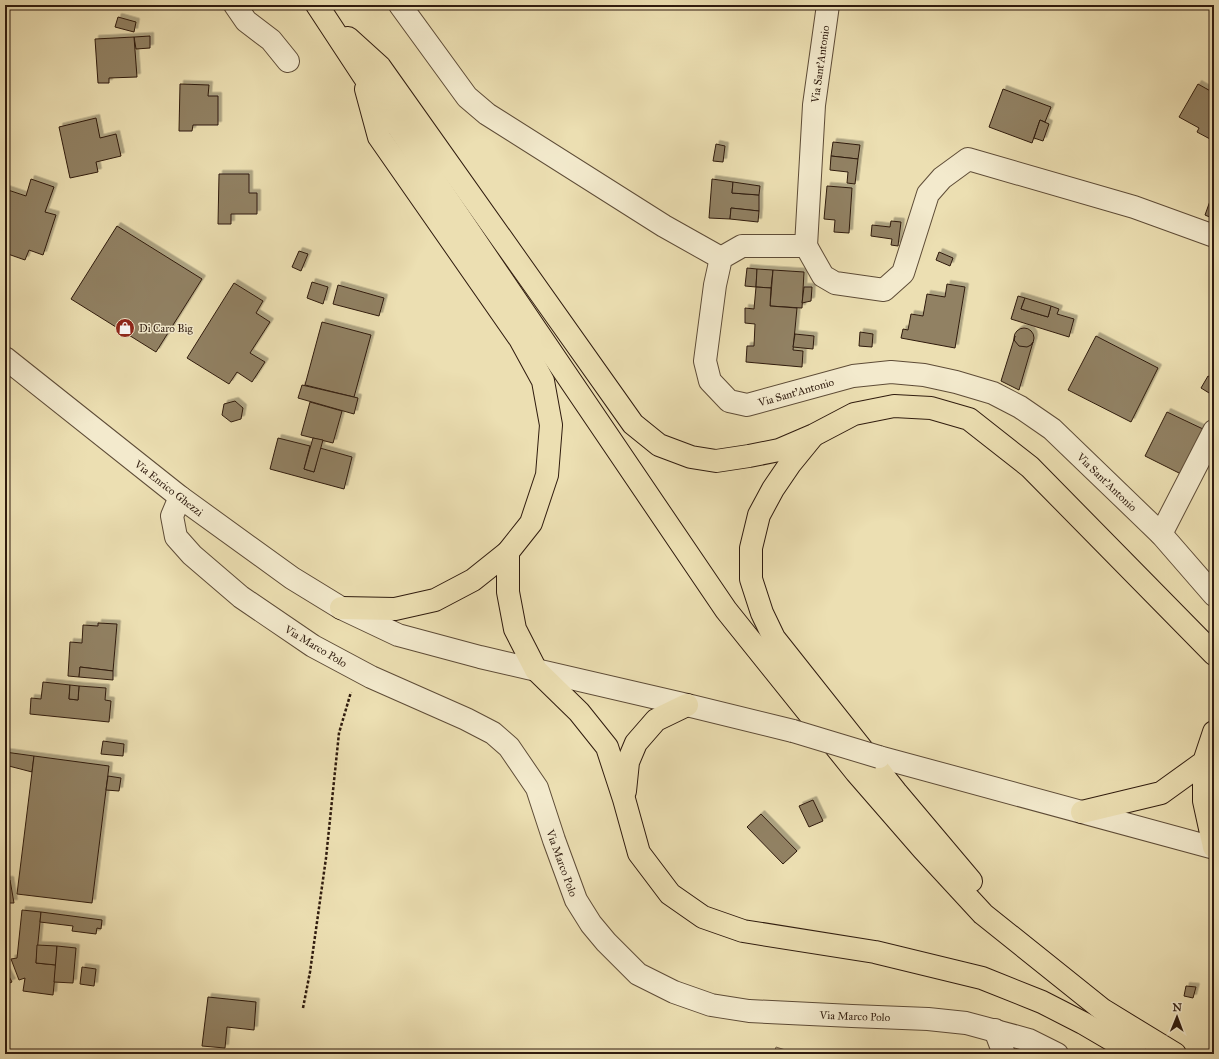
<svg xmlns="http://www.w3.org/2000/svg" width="1219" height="1059" font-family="'IM FELL Great Primer',serif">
	<defs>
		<filter id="shadow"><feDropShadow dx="3.5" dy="-3.5" stdDeviation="0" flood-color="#0004"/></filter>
	</defs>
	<rect width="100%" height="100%" fill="#ecdfb2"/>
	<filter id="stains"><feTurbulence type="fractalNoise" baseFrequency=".005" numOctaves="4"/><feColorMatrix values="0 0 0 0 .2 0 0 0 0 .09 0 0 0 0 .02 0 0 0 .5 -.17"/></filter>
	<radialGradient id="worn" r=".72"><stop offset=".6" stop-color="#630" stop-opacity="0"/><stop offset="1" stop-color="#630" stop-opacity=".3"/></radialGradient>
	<polygon fill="#ccbe96" stroke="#7e6c52" points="776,1047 798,1054 774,1054"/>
	<g fill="#918163" stroke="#2f1b0e" filter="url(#shadow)">
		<polygon points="118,17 136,22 134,32 115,27"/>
		<polygon points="150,36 150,48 136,49 134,37"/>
		<polygon points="134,37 137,77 109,78 109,83 98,83 95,39"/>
		<polygon points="180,84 209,85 208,96 218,96 218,125 193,125 192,131 179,131"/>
		<polygon points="1198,84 1214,93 1214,134 1213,133 1210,139 1197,132 1199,128 1179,117"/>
		<polygon points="1003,89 1051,107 1045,122 1040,120 1032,143 989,127"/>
		<polygon points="96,118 100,138 116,134 121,156 96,162 98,172 70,178 59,127"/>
		<polygon points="1040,120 1049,124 1043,141 1034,138"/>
		<polygon points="833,142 860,145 858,159 831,156"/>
		<polygon points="716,144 725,146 723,162 713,161"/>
		<polygon points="831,156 858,159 855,184 847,183 848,172 830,170"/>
		<polygon points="219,174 249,174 249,193 257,193 257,214 231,214 231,224 218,224"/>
		<polygon points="31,179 54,187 45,212 56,215 43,255 29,250 25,260 5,253 5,189 26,196"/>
		<polygon points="712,179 733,182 732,193 759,195 759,211 731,208 730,219 709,218"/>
		<polygon points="733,182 760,186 759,195 732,193"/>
		<polygon points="827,186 852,188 849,233 834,232 835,220 824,219"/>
		<polygon points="1210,201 1214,203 1214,219 1205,215"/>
		<polygon points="731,208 759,211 758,222 730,219"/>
		<polygon points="891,221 901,222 898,246 891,245 892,239 871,236 872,225 890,227"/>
		<polygon points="117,226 202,279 156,352 71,299"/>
		<polygon points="299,251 308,254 301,271 292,267"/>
		<polygon points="939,252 953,258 950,266 936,260"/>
		<polygon points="747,268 757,269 756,287 745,286"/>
		<polygon points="757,269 773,270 771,288 756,287"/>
		<polygon points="773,270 804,272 802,308 770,306"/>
		<polygon points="312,282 328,287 323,304 307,298"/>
		<polygon points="234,283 263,301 256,313 270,322 250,353 265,362 252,382 237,372 229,384 187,358"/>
		<polygon points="947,284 965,287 955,348 901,338 903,329 908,330 911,314 923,316 927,294 945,297"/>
		<polygon points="338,285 384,298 379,316 333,304"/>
		<polygon points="756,287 771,288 770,306 797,308 793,350 803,351 802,367 746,362 747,346 754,346 755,324 745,323 745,308 754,309"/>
		<polygon points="804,287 812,287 811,301 802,303"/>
		<polygon points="1018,296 1025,298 1021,309 1048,317 1051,306 1059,309 1057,314 1074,319 1069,337 1011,319"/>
		<polygon points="1025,298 1051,306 1048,317 1021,309"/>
		<polygon points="322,322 371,335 354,397 305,385"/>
		<circle cx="1024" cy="338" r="10"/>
		<polygon points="860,332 873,334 872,347 859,346"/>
		<polygon points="795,334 814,336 813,349 793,347"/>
		<polygon points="1015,336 1014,340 1019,346 1027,347 1031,345 1033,342 1019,390 1001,381"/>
		<polygon points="1096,336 1158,368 1131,422 1068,390"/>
		<polygon points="1208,376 1214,379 1214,396 1201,388"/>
		<polygon points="302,385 358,398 354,414 298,398"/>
		<polygon points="235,401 243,408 241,419 231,422 222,415 224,404"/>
		<polygon points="310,402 342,411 333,443 301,435"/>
		<polygon points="1167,412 1203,429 1181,474 1145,456"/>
		<polygon points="278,438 310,446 304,469 314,472 320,448 352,457 344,489 270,469"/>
		<polygon points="313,438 323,440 314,472 304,469"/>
		<polygon points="98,623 117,624 113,671 80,667 79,677 68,676 70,642 82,643 83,625 98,626"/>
		<polygon points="80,667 113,671 113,680 79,677"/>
		<polygon points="43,682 70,685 69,699 78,700 79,686 106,688 105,700 111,701 109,722 30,714 31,698 41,699"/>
		<polygon points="70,685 79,686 78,700 69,699"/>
		<polygon points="103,741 124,744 123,756 101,754"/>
		<polygon points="5,752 34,756 32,772 5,765"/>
		<polygon points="34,756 109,766 92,903 17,894"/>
		<polygon points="108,776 121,778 119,791 106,790"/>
		<polygon points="813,800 823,821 809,827 799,806"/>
		<polygon points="761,814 797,851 783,864 747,827"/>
		<polygon points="5,880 10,880 14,903 5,903"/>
		<polygon points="22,910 41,912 36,963 56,965 53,995 23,991 25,978 19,980 11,959 17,958"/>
		<polygon points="41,912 102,920 101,929 97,928 96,934 72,931 73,926 40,922"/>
		<polygon points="37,945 57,946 56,965 36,963"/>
		<polygon points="57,946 76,948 73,983 54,982"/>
		<polygon points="82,967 96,969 94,986 80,984"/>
		<polygon points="5,969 12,982 5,985"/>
		<polygon points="1186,986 1196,987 1193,998 1184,996"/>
		<polygon points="208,997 256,1002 254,1030 227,1027 225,1048 202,1046"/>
	</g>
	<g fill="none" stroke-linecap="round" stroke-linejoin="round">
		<g stroke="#5e4c37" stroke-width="24">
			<g id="minor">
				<polyline points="235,5 246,21 271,40 288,61"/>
				<polyline points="400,5 467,97 487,114 664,226 721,258"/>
				<polyline points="828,5 814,105 806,246 742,246 721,258 715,285 705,361 710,381 729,401 747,405 853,376 891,372 924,375 956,382 993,393 1020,407 1052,429 1161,534 1214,595"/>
				<polyline points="806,246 823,276 835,283 884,290 903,273 928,194 942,178 968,159 1134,207 1214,236"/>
				<polyline points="5,358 180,497 292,578 341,608 398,635 480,657 687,705 793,731"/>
				<polyline points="180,497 172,516 176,537 192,555 241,597 313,646 371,677 466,719 493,733 509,747 537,788 554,840 576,900 591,924 606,942 638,974 674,992 711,1005 749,1011 852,1016 928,1019 966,1023 1029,1040 1057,1054"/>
				<polyline points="1161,534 1214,431"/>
				<polyline points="879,757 1214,848"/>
				<polyline points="995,1030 1004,1054"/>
			</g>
		</g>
		<g stroke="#2f1b0e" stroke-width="24">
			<g id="major">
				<polyline points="317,5 363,75 726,610 856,772 923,849 983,914 1103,1010 1175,1054"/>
				<polyline points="348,38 380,67 633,424 659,445 691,457 716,461 749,456 779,450 814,435 854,414 894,406 931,408 969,419 1030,467 1214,654"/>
				<polyline points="812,437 790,464 773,489 759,515 751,548 751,579 762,613 774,638 896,792 971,881"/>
				<polyline points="508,552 508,592 515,629 536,670 579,712 607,747 624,799 639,853 670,894 703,917 743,931 875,952 982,978 1042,1002 1083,1023 1136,1054"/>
				<polyline points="341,608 395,609 435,600 473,580 508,552 531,523 547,475 551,425 543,381 520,339 379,137 366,89"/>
				<polyline points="1204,762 1204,801 1214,847"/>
				<polyline points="625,791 628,762 636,743 656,720 687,705"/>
				<polyline points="1082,812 1161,793 1204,762 1214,732"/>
			</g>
		</g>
		<polyline stroke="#2f1b0e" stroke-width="2.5" stroke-dasharray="3 2" stroke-linecap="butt" points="303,1008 310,972 326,858 339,733 351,692"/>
		<use href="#minor" stroke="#f3eacd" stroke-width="22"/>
		<use href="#major" stroke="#ecdfb2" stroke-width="22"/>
		<g stroke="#5e4c37" stroke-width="24" stroke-linecap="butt">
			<polyline id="minor-bridge" points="793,731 879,757"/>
		</g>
		<use href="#minor-bridge" stroke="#f3eacd" stroke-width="22"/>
	</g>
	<defs>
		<g id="shop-disc" transform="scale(1)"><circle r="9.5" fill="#8f2418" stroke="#f3eacd"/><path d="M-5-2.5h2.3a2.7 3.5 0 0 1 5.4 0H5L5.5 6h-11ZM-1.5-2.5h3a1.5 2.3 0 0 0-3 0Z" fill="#fff"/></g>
	</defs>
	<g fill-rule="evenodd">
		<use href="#shop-disc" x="125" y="328"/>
	</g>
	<g text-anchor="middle" stroke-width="3" stroke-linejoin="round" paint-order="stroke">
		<g font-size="11" fill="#2f1b0e" stroke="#f3eacd">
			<text transform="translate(820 64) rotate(-82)" y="4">Via Sant'Antonio</text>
			<text transform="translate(796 392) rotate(-16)" y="4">Via Sant'Antonio</text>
			<text transform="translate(1107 482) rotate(44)" y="4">Via Sant'Antonio</text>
			<text transform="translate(169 488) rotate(38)" y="4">Via Enrico Ghezzi</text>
			<text transform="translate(316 646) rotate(31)" y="4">Via Marco Polo</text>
			<text transform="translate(562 863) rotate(70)" y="4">Via Marco Polo</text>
			<text transform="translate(855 1016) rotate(2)" y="4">Via Marco Polo</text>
		</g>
		<g font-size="11" fill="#2f1b0e" stroke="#f3eacd" text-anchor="start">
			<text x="139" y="332">Di Caro Big</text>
		</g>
	</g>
	<rect width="1219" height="1059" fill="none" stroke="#ecdfb2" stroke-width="20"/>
	<rect x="6" y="6" width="1207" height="1047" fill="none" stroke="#2f1b0e" stroke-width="2"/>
	<rect x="10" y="10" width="1199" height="1039" fill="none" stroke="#2f1b0e"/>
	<g transform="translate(1177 1017) rotate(1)" stroke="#f3eacd" stroke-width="3" paint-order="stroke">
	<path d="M0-3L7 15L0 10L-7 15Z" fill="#2f1b0e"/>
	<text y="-6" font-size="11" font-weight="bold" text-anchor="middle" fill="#2f1b0e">N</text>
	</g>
	<rect width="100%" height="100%" filter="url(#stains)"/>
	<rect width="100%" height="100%" fill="url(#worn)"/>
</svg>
